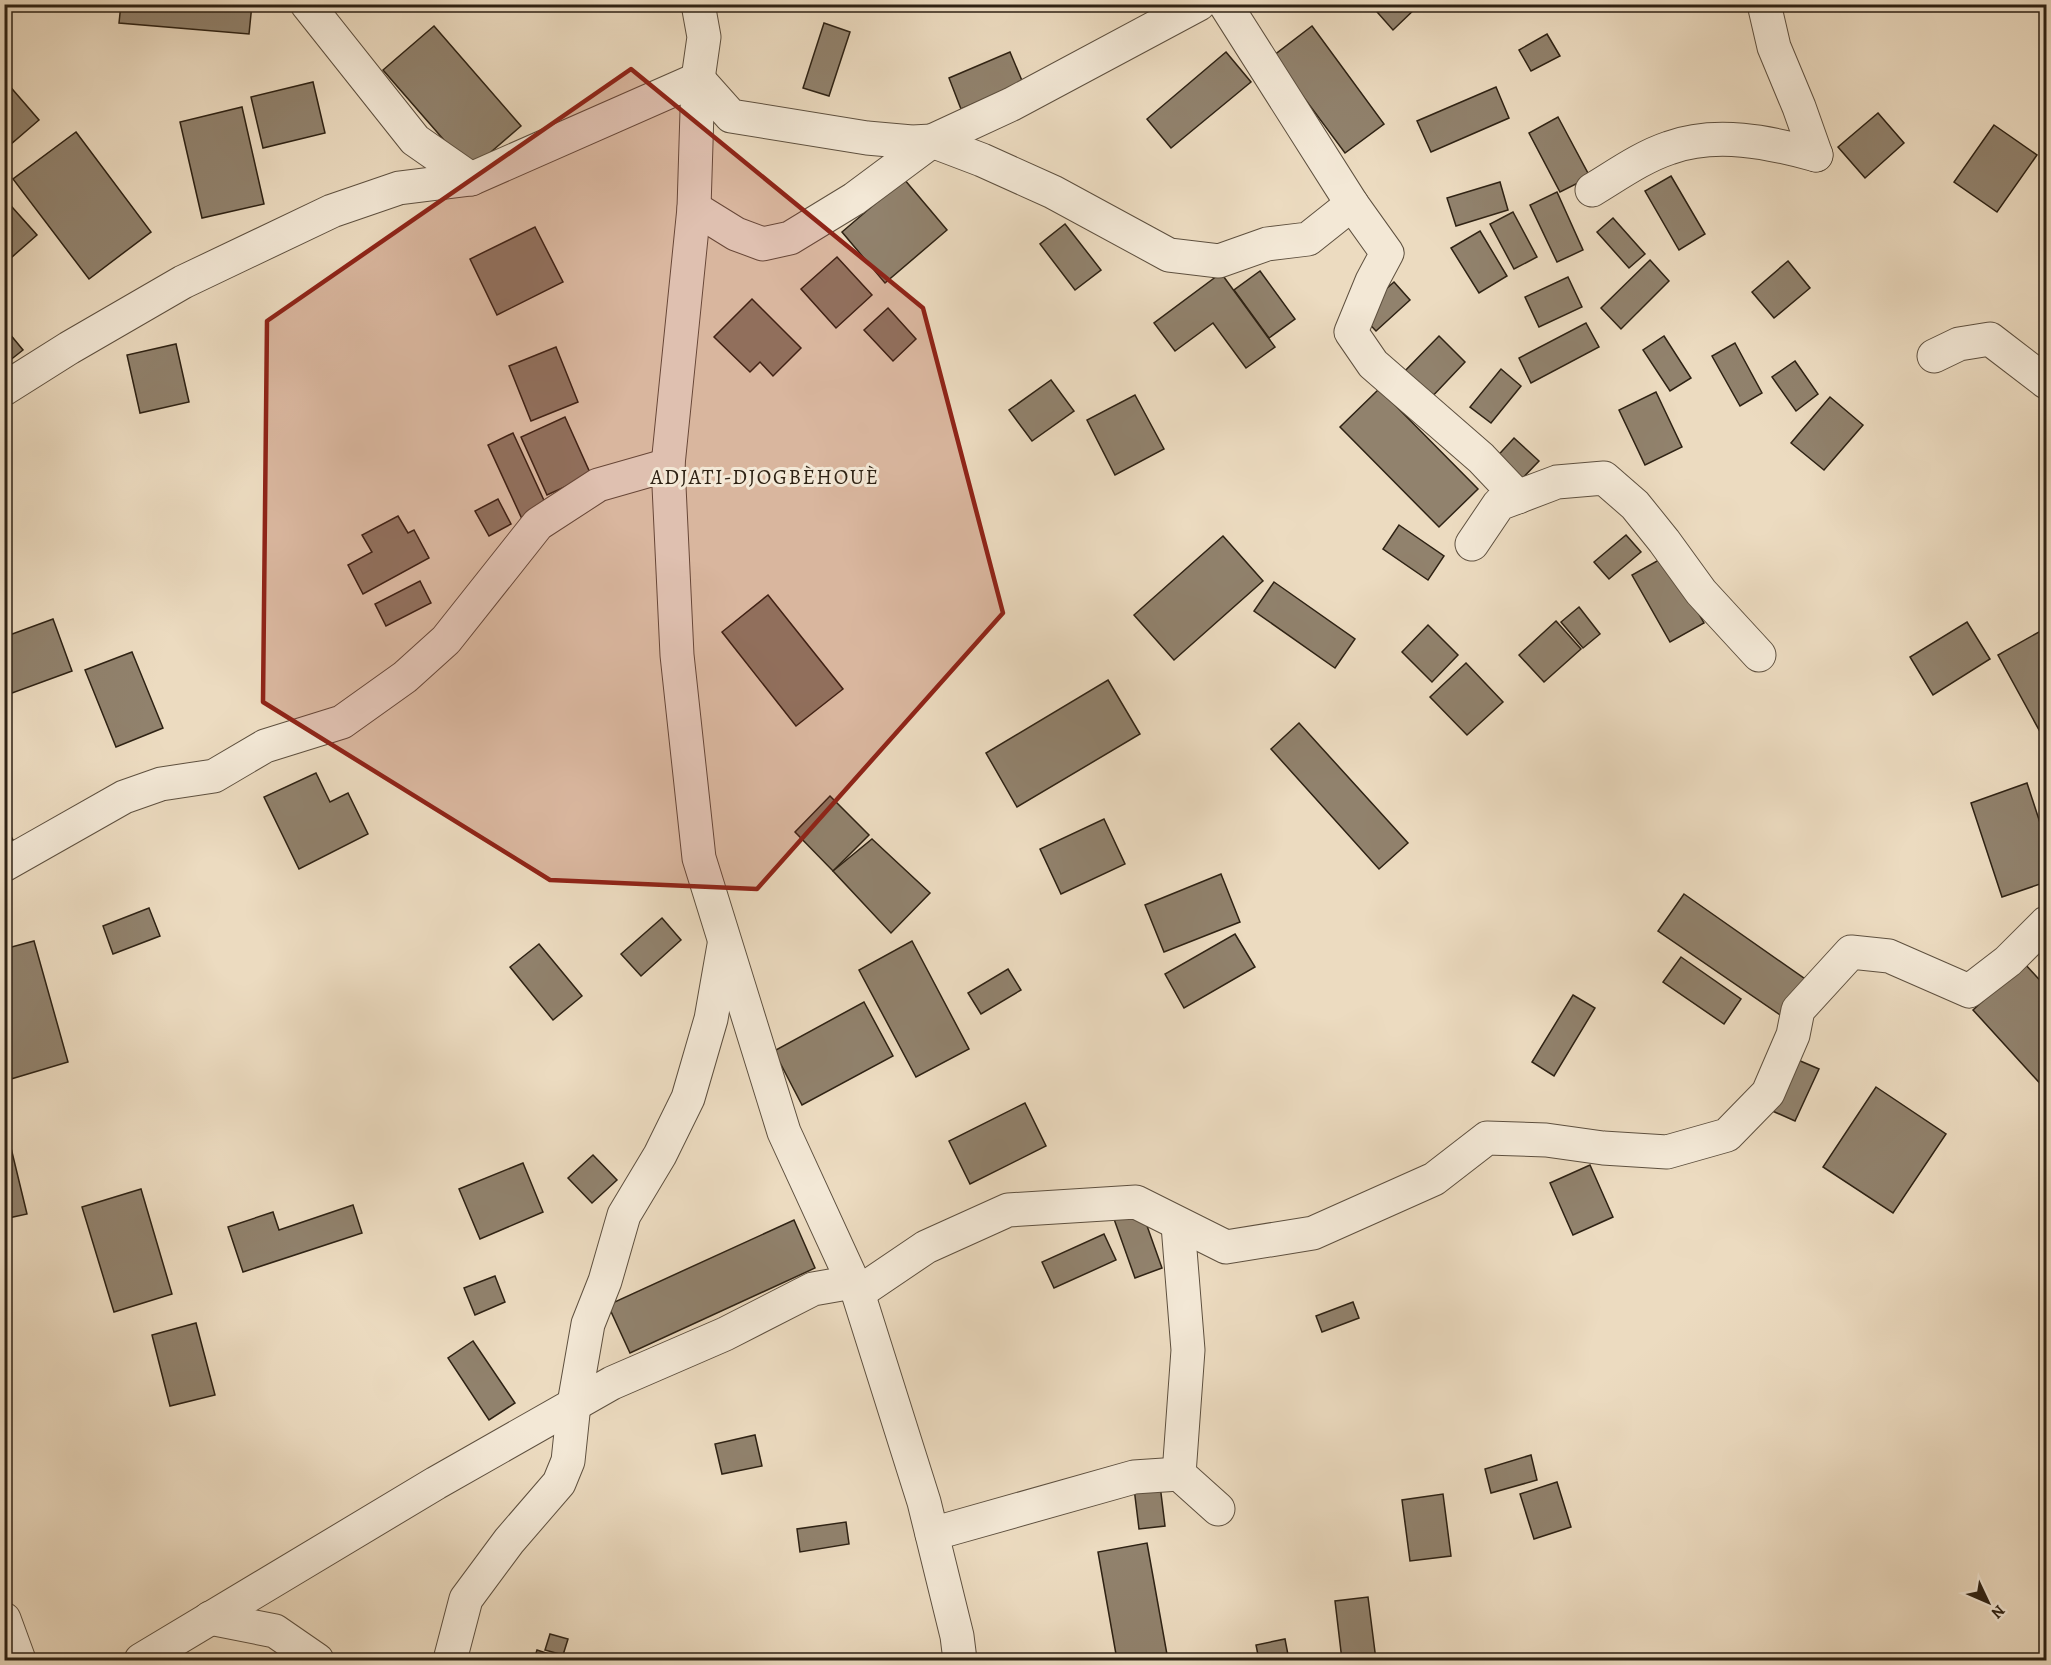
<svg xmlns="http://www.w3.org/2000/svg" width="2051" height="1665" font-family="Alegreya,serif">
	<rect width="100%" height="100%" fill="#ecdbc0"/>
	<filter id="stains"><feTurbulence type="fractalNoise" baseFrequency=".00333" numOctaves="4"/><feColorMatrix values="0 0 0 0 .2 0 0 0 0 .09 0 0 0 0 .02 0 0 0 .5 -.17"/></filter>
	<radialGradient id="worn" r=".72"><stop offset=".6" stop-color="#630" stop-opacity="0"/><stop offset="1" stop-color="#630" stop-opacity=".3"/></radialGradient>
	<g fill="#91826d" stroke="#2e2214" stroke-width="1.5">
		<polygon points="121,4 252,4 249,34 119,23"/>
		<polygon points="1370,4 1420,4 1393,30"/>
		<polygon points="824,23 850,32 829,96 803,88"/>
		<polygon points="434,26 521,126 470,170 383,70"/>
		<polygon points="1312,26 1384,124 1345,153 1273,56"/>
		<polygon points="1547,34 1560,56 1531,71 1519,50"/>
		<polygon points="1010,52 1023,83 961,109 949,78"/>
		<polygon points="1226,52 1251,82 1171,148 1147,119"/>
		<polygon points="313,82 325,133 263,148 251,97"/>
		<polygon points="7,83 39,120 4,150 4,85"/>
		<polygon points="1496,87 1509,118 1431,152 1417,121"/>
		<polygon points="242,107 264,204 202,218 180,122"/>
		<polygon points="1878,113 1904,143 1865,178 1838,147"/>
		<polygon points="1558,117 1590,177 1560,192 1529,133"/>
		<polygon points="1994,125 2037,155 1997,212 1954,182"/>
		<polygon points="76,132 151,232 89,279 13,179"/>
		<polygon points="1671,176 1705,234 1679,250 1645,191"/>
		<polygon points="904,179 947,230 885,283 842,232"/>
		<polygon points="1500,182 1508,210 1456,226 1447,198"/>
		<polygon points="1557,192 1583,250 1557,262 1530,205"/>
		<polygon points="4,198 37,235 4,264"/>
		<polygon points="1513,212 1537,257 1514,269 1490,224"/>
		<polygon points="1613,218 1645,254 1629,268 1597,232"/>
		<polygon points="1065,224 1101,270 1075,290 1040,244"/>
		<polygon points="535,227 563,282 497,315 470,259"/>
		<polygon points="1480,231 1507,276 1479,293 1451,248"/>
		<polygon points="837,257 872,295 836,328 801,289"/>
		<polygon points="1650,260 1669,281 1621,329 1601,308"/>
		<polygon points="1788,261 1810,288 1774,318 1752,292"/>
		<polygon points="1260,271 1295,319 1269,338 1234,290"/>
		<polygon points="1221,273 1275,347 1246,368 1213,323 1175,351 1154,323"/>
		<polygon points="1568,277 1582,307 1539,327 1525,297"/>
		<polygon points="1394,282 1410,300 1376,331 1359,313"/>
		<polygon points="752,299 801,348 773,376 760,362 750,372 714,337"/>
		<polygon points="888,308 916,339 893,361 864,330"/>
		<polygon points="1586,323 1599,347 1531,383 1519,358"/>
		<polygon points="4,327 23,350 4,365"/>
		<polygon points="1439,336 1465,362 1428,401 1401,375"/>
		<polygon points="1664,336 1691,378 1670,391 1643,350"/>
		<polygon points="1735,343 1762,393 1740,406 1712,356"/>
		<polygon points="176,344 189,402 140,413 127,355"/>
		<polygon points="556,347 578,402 531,421 509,366"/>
		<polygon points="1795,361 1818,394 1796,411 1772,377"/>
		<polygon points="1501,369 1521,386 1491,423 1470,407"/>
		<polygon points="1051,380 1074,411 1032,441 1009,410"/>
		<polygon points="1379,389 1478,489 1439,527 1340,427"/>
		<polygon points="1656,392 1682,447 1645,465 1619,410"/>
		<polygon points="1135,395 1164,449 1115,475 1087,420"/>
		<polygon points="1830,397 1863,425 1824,470 1791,443"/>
		<polygon points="565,417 591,475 547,495 521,437"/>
		<polygon points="513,433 547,507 522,519 488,445"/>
		<polygon points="1514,438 1539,461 1516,485 1492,462"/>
		<polygon points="498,499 511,524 489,536 475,511"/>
		<polygon points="398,516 408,533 414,530 429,558 363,594 348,565 372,552 362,535"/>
		<polygon points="1399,525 1444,556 1428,580 1383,549"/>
		<polygon points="1626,535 1641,552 1609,579 1594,562"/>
		<polygon points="1223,536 1263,581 1174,660 1134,615"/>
		<polygon points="1666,556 1704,623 1670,642 1632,575"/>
		<polygon points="420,581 431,603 386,626 375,604"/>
		<polygon points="1274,582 1355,639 1335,668 1254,611"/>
		<polygon points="768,595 843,689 796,726 722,632"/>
		<polygon points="1579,607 1600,634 1583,648 1561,622"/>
		<polygon points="53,619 72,671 4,696 4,637"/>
		<polygon points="1556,621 1581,649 1544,682 1519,655"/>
		<polygon points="1967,622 1990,659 1933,695 1910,657"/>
		<polygon points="1428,625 1458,655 1432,682 1402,652"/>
		<polygon points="2046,628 2046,738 2044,739 1998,655"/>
		<polygon points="132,652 163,728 116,747 85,670"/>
		<polygon points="1466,663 1503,702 1467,735 1430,697"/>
		<polygon points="1108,680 1140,734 1017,807 986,753"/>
		<polygon points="1299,723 1408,843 1379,869 1271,749"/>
		<polygon points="316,773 330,802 348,793 368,834 299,869 264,797"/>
		<polygon points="2027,783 2046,841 2046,882 2002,897 1971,803"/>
		<polygon points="830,796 869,835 833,871 795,832"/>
		<polygon points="1104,819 1125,864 1061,894 1040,849"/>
		<polygon points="4,823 14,842 4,847"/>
		<polygon points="872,839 930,893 891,933 833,871"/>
		<polygon points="1221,874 1240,922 1164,952 1145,905"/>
		<polygon points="1684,894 1808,981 1783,1017 1658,931"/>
		<polygon points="149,908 160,936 113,954 103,926"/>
		<polygon points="662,918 681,940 641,976 621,954"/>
		<polygon points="1235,934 1255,967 1184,1008 1165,974"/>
		<polygon points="34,941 68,1062 11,1079 4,1054 4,949"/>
		<polygon points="912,941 969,1049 916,1077 859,970"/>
		<polygon points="539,944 582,996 553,1020 510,967"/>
		<polygon points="1681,957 1741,999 1724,1024 1663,982"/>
		<polygon points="2024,963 2046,987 2046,1090 1973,1010"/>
		<polygon points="1008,969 1021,990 981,1014 968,993"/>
		<polygon points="1573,995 1595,1008 1554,1076 1532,1062"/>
		<polygon points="864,1002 893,1056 802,1105 774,1051"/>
		<polygon points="1791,1057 1819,1069 1795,1121 1768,1109"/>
		<polygon points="1876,1087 1946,1134 1893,1213 1823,1167"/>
		<polygon points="1025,1103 1046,1146 970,1184 949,1141"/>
		<polygon points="4,1119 27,1214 4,1219"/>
		<polygon points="593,1155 617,1180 592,1203 568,1178"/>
		<polygon points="523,1163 543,1212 480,1239 459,1189"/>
		<polygon points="1590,1165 1613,1217 1573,1235 1550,1183"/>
		<polygon points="141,1189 172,1294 114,1312 82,1207"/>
		<polygon points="353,1205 362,1233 243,1272 228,1227 273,1212 279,1230"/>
		<polygon points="1141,1209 1162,1268 1135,1278 1114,1219"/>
		<polygon points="794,1220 815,1268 630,1353 608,1305"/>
		<polygon points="1104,1234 1116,1260 1054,1288 1042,1262"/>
		<polygon points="495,1276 505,1302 475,1315 464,1288"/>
		<polygon points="1353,1302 1359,1318 1322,1332 1316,1316"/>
		<polygon points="196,1323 215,1395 170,1406 152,1335"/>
		<polygon points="473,1341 515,1403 489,1420 448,1358"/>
		<polygon points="755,1435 762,1466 722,1474 715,1444"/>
		<polygon points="1531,1455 1537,1480 1491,1493 1485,1469"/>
		<polygon points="1557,1482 1571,1527 1534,1539 1520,1494"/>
		<polygon points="1160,1485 1165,1526 1139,1529 1134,1488"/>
		<polygon points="1443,1494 1451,1556 1410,1561 1402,1500"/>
		<polygon points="846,1522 849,1544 800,1552 797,1529"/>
		<polygon points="1147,1543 1168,1660 1117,1660 1098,1552"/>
		<polygon points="1368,1597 1376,1660 1342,1660 1335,1601"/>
		<polygon points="550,1634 568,1639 563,1655 545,1650"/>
		<polygon points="1285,1639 1289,1660 1259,1660 1256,1645"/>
		<polygon points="537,1650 561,1658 560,1660 534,1660"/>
	</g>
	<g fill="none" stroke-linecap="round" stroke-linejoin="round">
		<g stroke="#5e503f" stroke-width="35">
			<g id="minor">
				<polyline points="307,4 415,140 471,179"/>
				<polyline points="698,4 704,37 698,79 694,208 668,465 677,655 699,858 784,1132 858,1293 924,1502 957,1636 960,1660"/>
				<polyline points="1225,4 1352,204 1387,253 1372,281 1351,332 1373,364 1481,458 1518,497"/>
				<polyline points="1764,4 1774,47 1799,107 1816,155"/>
				<path d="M1592,190C1617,175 1642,157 1669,148C1716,131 1769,142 1816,155"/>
				<polyline points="694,208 736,234 763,244 790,238 854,199 932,141 1012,104 1199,4"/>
				<polyline points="1934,356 1959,344 1990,339 2046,382"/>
				<polyline points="4,389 69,348 183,282 332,211 399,188 471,179 698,79 731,116 867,138 912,142 932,141 982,160 1053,192 1169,255 1219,261 1267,244 1308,239 1352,204"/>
				<polyline points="1472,544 1499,504 1557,482 1604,478 1635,505 1664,541 1701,592 1759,655"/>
				<polyline points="4,865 124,797 161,784 214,776 265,746 342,722 405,677 446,640 538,524 598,485 668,465"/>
				<polyline points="1178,1225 1188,1350 1179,1474 1218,1509"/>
				<polyline points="858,1293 926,1247 1008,1210 1136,1202 1226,1247 1313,1233 1434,1179 1487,1138 1546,1140 1603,1148 1667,1152 1727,1135 1768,1093 1793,1035 1798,1010 1851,952 1889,956 1969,991 2008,961 2046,923"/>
				<polyline points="932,1534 1134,1477 1179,1474"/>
				<polyline points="210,1618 275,1631 317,1660"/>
				<polyline points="4,1619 19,1660"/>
				<polyline points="141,1660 436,1483 612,1383 725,1334 813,1289 853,1282"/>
				<polyline points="450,1660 466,1599 509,1541 559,1483 568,1461 574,1404 588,1324 605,1281 624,1215 660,1155 688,1098 711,1019 724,945"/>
			</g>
		</g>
		<use href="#minor" stroke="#f3e8d6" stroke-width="33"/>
	</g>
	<path fill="#8f2418" fill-opacity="0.2" stroke="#8f2418" stroke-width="4.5" stroke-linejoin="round" d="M631,69L923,308L1003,613L757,889L550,880L263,702L267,321Z"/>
	<g text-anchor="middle" stroke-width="6" stroke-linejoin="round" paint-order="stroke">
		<g font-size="21" letter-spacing="1.5" fill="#2e2214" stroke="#f3e8d6">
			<text x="765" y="484">ADJATI-DJOGBÈHOUÈ</text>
		</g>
	</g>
	<rect width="2051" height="1665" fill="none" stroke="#ecdbc0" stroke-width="24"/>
	<rect x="6" y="6" width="2039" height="1653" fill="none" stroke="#2e2214" stroke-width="3"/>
	<rect x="12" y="12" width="2027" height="1641" fill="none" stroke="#2e2214" stroke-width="1.5"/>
	<g transform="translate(1988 1602) rotate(134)" stroke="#f3e8d6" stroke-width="4.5" paint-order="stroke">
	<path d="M0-4.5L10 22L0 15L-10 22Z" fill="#2e2214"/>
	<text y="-9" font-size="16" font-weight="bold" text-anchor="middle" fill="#2e2214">N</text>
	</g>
	<rect width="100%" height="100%" filter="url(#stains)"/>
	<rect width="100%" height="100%" fill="url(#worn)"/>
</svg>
